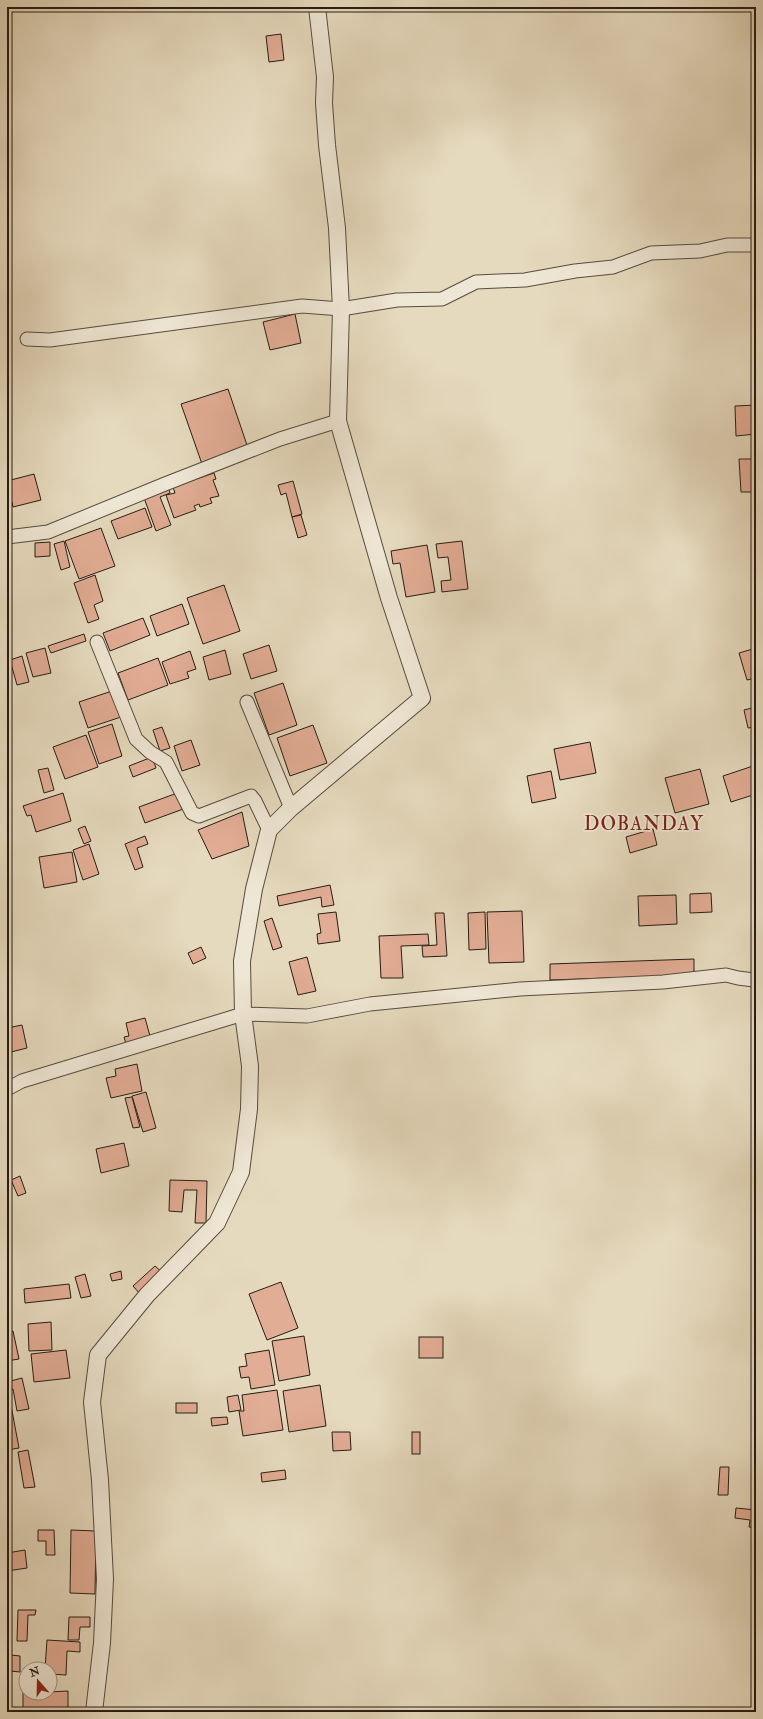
<svg xmlns="http://www.w3.org/2000/svg" width="763" height="1719" font-family="'IM FELL Double Pica',serif">
	<rect width="100%" height="100%" fill="#e6dabe"/>
	<filter id="stains"><feTurbulence type="fractalNoise" baseFrequency=".005" numOctaves="4"/><feColorMatrix values="0 0 0 0 .2 0 0 0 0 .09 0 0 0 0 .02 0 0 0 .5 -.17"/></filter>
	<radialGradient id="worn" r=".72"><stop offset=".6" stop-color="#630" stop-opacity="0"/><stop offset="1" stop-color="#630" stop-opacity=".3"/></radialGradient>
	<g fill="#e2ad95" stroke="#261c14">
		<polygon points="281,34 284,60 269,62 266,36"/>
		<polygon points="295,314 301,343 270,350 263,322"/>
		<polygon points="228,389 248,448 202,464 181,404"/>
		<polygon points="756,405 756,434 736,436 735,406"/>
		<polygon points="739,459 753,459 754,492 741,492"/>
		<polygon points="214,473 216,479 213,480 219,496 210,498 212,503 200,507 199,504 194,506 196,510 174,518 166,495 175,493 173,487"/>
		<polygon points="34,474 41,500 13,507 7,481"/>
		<polygon points="293,481 302,514 292,517 286,493 281,495 278,485"/>
		<polygon points="168,486 170,493 160,497 171,525 156,531 143,495"/>
		<polygon points="145,508 152,527 118,539 111,521"/>
		<polygon points="301,515 307,535 298,538 292,517"/>
		<polygon points="101,528 115,566 79,579 65,541"/>
		<polygon points="64,541 70,567 61,570 54,544"/>
		<polygon points="462,541 468,589 442,592 441,581 451,580 448,557 438,558 436,544"/>
		<polygon points="50,542 50,556 35,557 35,543"/>
		<polygon points="427,545 435,592 406,597 400,563 393,564 391,551"/>
		<polygon points="95,575 103,601 94,605 99,619 88,623 74,583"/>
		<polygon points="224,585 240,631 203,644 187,598"/>
		<polygon points="182,604 189,624 157,636 150,616"/>
		<polygon points="143,618 150,635 110,651 103,633"/>
		<polygon points="84,634 86,641 51,653 48,646"/>
		<polygon points="269,645 277,671 251,679 243,654"/>
		<polygon points="45,648 51,673 33,677 26,653"/>
		<polygon points="756,648 756,678 747,680 739,653"/>
		<polygon points="225,650 231,674 209,680 203,657"/>
		<polygon points="190,651 196,669 187,672 189,678 170,684 162,662"/>
		<polygon points="22,656 29,682 17,685 10,660"/>
		<polygon points="158,658 168,685 128,700 118,673"/>
		<polygon points="283,683 297,725 269,735 254,693"/>
		<polygon points="112,691 121,717 88,728 79,702"/>
		<polygon points="756,707 756,727 748,728 744,710"/>
		<polygon points="112,724 122,756 99,764 88,732"/>
		<polygon points="313,725 327,763 290,776 277,738"/>
		<polygon points="162,727 170,748 160,751 153,730"/>
		<polygon points="86,735 98,767 65,779 53,747"/>
		<polygon points="191,740 200,765 182,771 174,746"/>
		<polygon points="590,742 596,773 560,780 554,749"/>
		<polygon points="152,757 156,768 133,777 129,766"/>
		<polygon points="756,765 756,794 731,802 723,776"/>
		<polygon points="48,768 54,790 44,793 38,770"/>
		<polygon points="700,769 709,804 675,813 665,778"/>
		<polygon points="551,771 556,798 532,803 527,776"/>
		<polygon points="180,792 186,808 145,823 139,807"/>
		<polygon points="63,793 71,821 36,832 31,815 27,816 23,806"/>
		<polygon points="242,812 249,846 212,859 198,830"/>
		<polygon points="85,826 91,841 84,844 78,829"/>
		<polygon points="653,829 657,845 630,853 626,837"/>
		<polygon points="145,836 148,844 137,848 143,867 135,870 125,844"/>
		<polygon points="89,844 99,874 83,880 73,850"/>
		<polygon points="72,852 77,882 44,888 39,857"/>
		<polygon points="330,885 334,905 322,907 321,897 279,906 277,896"/>
		<polygon points="711,893 712,912 690,913 690,894"/>
		<polygon points="676,895 677,924 639,926 638,896"/>
		<polygon points="522,911 524,962 489,963 487,912"/>
		<polygon points="336,912 340,941 318,944 317,934 321,933 318,914"/>
		<polygon points="485,912 486,949 469,950 468,913"/>
		<polygon points="435,913 444,913 447,956 423,957 422,946 437,945"/>
		<polygon points="272,918 282,947 273,950 264,921"/>
		<polygon points="428,934 429,945 401,946 403,978 381,978 379,936"/>
		<polygon points="201,947 206,958 193,964 188,953"/>
		<polygon points="307,957 316,991 298,995 289,962"/>
		<polygon points="694,959 694,975 550,980 550,964"/>
		<polygon points="145,1018 150,1036 126,1044 124,1037 129,1036 126,1023"/>
		<polygon points="22,1025 27,1048 7,1053 7,1028"/>
		<polygon points="137,1064 142,1091 111,1098 106,1078 116,1076 115,1069"/>
		<polygon points="146,1092 156,1128 143,1132 132,1096"/>
		<polygon points="132,1097 140,1127 133,1128 125,1098"/>
		<polygon points="124,1143 129,1166 101,1173 96,1149"/>
		<polygon points="20,1176 26,1193 18,1196 11,1180"/>
		<polygon points="170,1180 207,1181 206,1223 195,1223 197,1190 184,1190 182,1212 169,1211"/>
		<polygon points="155,1266 163,1273 140,1294 133,1286"/>
		<polygon points="121,1271 122,1279 112,1281 110,1274"/>
		<polygon points="85,1274 91,1296 81,1298 75,1277"/>
		<polygon points="281,1282 298,1328 267,1340 249,1294"/>
		<polygon points="69,1284 71,1298 25,1303 24,1289"/>
		<polygon points="51,1322 52,1350 29,1351 28,1324"/>
		<polygon points="13,1331 19,1359 7,1361 7,1332"/>
		<polygon points="304,1336 310,1375 279,1381 272,1341"/>
		<rect x="419" y="1337" width="24" height="21"/>
		<polygon points="66,1350 70,1378 34,1382 31,1354"/>
		<polygon points="269,1350 275,1385 251,1389 249,1377 241,1378 239,1367 247,1366 245,1354"/>
		<polygon points="22,1378 29,1409 17,1411 13,1389 9,1390 7,1382"/>
		<polygon points="7,1384 19,1448 7,1450"/>
		<polygon points="320,1385 326,1426 289,1432 283,1391"/>
		<polygon points="277,1390 283,1430 243,1436 239,1411 244,1411 242,1395"/>
		<polygon points="238,1395 241,1410 229,1412 227,1397"/>
		<rect x="176" y="1403" width="21" height="10"/>
		<polygon points="227,1417 228,1424 212,1426 211,1418"/>
		<polygon points="332,1432 350,1432 351,1450 333,1451"/>
		<rect x="412" y="1432" width="8" height="22"/>
		<polygon points="28,1450 35,1487 24,1488 18,1452"/>
		<polygon points="720,1467 729,1467 728,1495 718,1495"/>
		<polygon points="285,1470 286,1479 262,1482 261,1473"/>
		<polygon points="736,1508 756,1510 756,1528 749,1527 750,1520 735,1518"/>
		<polygon points="38,1530 54,1530 55,1555 46,1555 46,1541 38,1541"/>
		<polygon points="71,1530 96,1531 95,1594 70,1593"/>
		<polygon points="25,1550 27,1568 7,1571 7,1553"/>
		<polygon points="18,1610 36,1610 35,1615 28,1615 27,1641 17,1641"/>
		<polygon points="69,1617 90,1617 90,1627 80,1627 79,1640 68,1640"/>
		<polygon points="47,1640 80,1642 80,1652 67,1651 66,1675 50,1674 50,1669 45,1669"/>
		<polygon points="11,1655 20,1656 20,1672 10,1671"/>
		<polygon points="68,1691 68,1712 23,1712 23,1692 50,1693 50,1692"/>
	</g>
	<g fill="none" stroke-linecap="round" stroke-linejoin="round">
		<g stroke="#564c3e" stroke-width="15">
			<g id="minor">
				<polyline points="27,339 50,340 302,306 341,309 397,300 442,299 476,282 525,280 575,271 613,267 651,253 700,251 727,245 756,245"/>
				<polyline points="7,537 48,532 165,484 280,439 338,421"/>
				<polyline points="97,642 136,739 150,752 166,762 192,813 199,816 251,796 255,801 269,830"/>
				<polyline points="247,702 291,808"/>
				<polyline points="7,1089 22,1081 243,1014 307,1016 370,1004 520,989 663,982 726,975 738,978 754,980 756,978"/>
			</g>
		</g>
		<g stroke="#564c3e" stroke-width="18">
			<polyline id="tertiary" points="94,1712 102,1643 105,1579 100,1480 92,1402 98,1355 147,1295 217,1223 241,1172 249,1109 250,1066 243,1014 242,961 254,889 269,830 291,808 422,698 389,598 338,421 341,309 337,228 327,145 324,103 325,77 317,7"/>
		</g>
		<use href="#minor" stroke="#efe7d5" stroke-width="13"/>
		<use href="#tertiary" stroke="#efe7d5" stroke-width="16"/>
	</g>
	<g text-anchor="middle" stroke-width="3.5" stroke-linejoin="round" paint-order="stroke">
		<g font-size="19" letter-spacing="1" fill="#7a1f14" stroke="#efe7d5">
			<text x="644" y="830">DOBANDAY</text>
		</g>
	</g>
	<rect width="763" height="1719" fill="none" stroke="#e6dabe" stroke-width="24"/>
	<rect x="8" y="8" width="747" height="1703" fill="none" stroke="#261c14" stroke-width="2"/>
	<rect x="12" y="12" width="739" height="1695" fill="none" stroke="#261c14"/>
	<g transform="translate(38 1681) rotate(340)"><circle r="19" fill="#efe7d5" stroke="#9f9688"/>
	<path d="M0-3L7 15L0 10L-7 15Z" fill="#8f2418"/>
	<text y="-6" font-size="11" font-weight="bold" text-anchor="middle" fill="#261c14">N</text>
	</g>
	<rect width="100%" height="100%" filter="url(#stains)"/>
	<rect width="100%" height="100%" fill="url(#worn)"/>
</svg>
